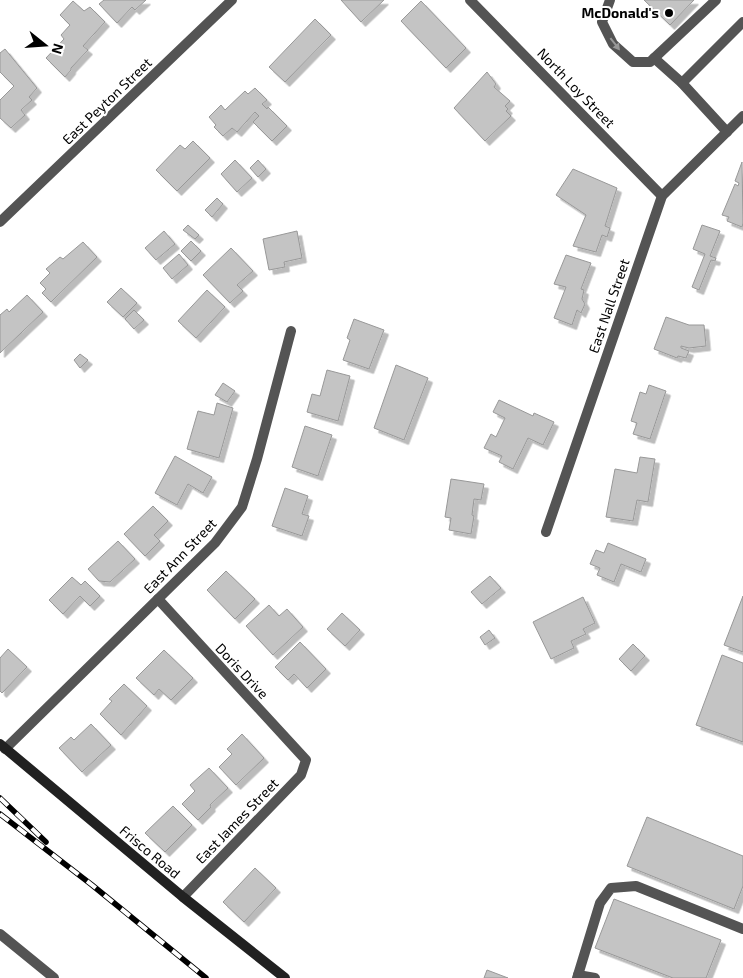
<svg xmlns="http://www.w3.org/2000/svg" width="743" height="978" font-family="'Exo 2',sans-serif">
	<defs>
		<filter id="shadow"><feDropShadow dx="4.5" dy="4.5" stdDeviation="0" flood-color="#0004"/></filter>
	</defs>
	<rect width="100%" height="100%" fill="#fff"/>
	<g fill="#c4c4c4" stroke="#989898" filter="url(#shadow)">
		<polygon points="104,0 146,0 135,10 132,7 117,23 99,4"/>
		<polygon points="341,0 384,0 361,22"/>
		<polygon points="644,0 694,0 670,25"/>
		<polygon points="73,1 84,11 90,7 105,22 83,46 88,50 71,68 71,70 65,77 46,58 64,39 61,35 70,25 60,15"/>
		<polygon points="421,1 466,48 446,68 401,21"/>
		<polygon points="315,19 331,35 285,82 269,67"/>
		<polygon points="5,49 37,88 29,97 32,100 21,110 25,115 11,128 0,118 0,100 14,86 0,72 0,53"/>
		<polygon points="487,72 496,84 494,87 510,101 505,106 508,109 506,111 511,116 485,141 454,108"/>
		<polygon points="255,88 267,100 262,104 267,109 268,107 287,126 272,141 253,122 259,116 255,112 237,132 232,128 223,136 214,127 216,125 209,117 221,105 225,110 245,91 248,94"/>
		<polygon points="193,141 210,158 177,191 156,170 180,145 185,149"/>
		<polygon points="235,160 252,178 237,192 221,174"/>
		<polygon points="258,160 266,169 258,177 250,168"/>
		<polygon points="742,162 743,223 742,227 727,221 729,217 722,215 735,184 738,186 739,183 735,181"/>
		<polygon points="573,169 617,188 605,226 610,228 607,237 602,235 596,252 573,246 586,215 556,195"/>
		<polygon points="217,198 223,204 212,217 205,210"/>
		<polygon points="188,225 199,235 195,239 183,230"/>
		<polygon points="702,225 720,231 710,256 716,258 715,261 711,260 699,290 692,287 705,254 693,249"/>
		<polygon points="164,231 175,244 156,260 145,248"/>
		<polygon points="297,231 302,258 284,262 285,267 269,270 263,239"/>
		<polygon points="191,241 201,251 191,261 181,251"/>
		<polygon points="83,242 97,257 51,302 42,293 46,289 40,283 50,273 46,269 60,257 63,259"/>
		<polygon points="231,248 253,271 237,285 243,291 230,303 203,275"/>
		<polygon points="179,254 188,265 172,279 163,268"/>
		<polygon points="566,255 591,263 581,289 584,290 582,299 585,304 581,313 577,310 572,325 554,318 566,287 554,284"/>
		<polygon points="121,288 137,303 123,317 107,302"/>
		<polygon points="207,290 225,307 196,338 178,321"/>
		<polygon points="27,295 43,312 0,353 0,315 7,309 9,312"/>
		<polygon points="134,310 144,320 134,329 125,319"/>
		<polygon points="666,317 689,325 704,325 706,346 689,348 681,346 681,348 689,351 686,358 678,356 677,358 654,349"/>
		<polygon points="354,319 384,330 369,369 343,360 350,340 347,338"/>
		<polygon points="80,354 88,360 80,368 74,360"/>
		<polygon points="396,365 428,378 404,440 374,428"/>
		<polygon points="327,370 350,376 338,421 307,412 312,394 320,396"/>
		<polygon points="223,383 235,391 227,402 215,395"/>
		<polygon points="649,385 666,391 650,439 633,434 637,423 631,421 640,392 646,394"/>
		<polygon points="499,400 533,416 534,413 554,422 543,445 528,438 513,469 499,462 502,456 484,448 491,434 496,437 505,418 493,412"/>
		<polygon points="217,403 233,408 219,458 187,449 198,411 214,415"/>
		<polygon points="305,426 332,435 318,476 292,467"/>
		<polygon points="175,456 212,477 203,493 188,484 177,505 155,493"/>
		<polygon points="640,457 655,459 648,502 637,500 633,521 606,517 615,469 637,473"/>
		<polygon points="451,479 484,484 481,500 474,499 472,515 474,516 471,534 449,530 451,518 445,517"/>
		<polygon points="285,488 308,496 302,514 309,516 302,536 272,526"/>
		<polygon points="153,506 168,521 154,535 160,541 145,556 124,534"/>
		<polygon points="118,541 135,559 110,582 99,581 88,569"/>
		<polygon points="608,543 646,559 641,572 621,564 614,582 597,575 600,568 590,564 596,550 604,553"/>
		<polygon points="226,571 255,599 235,619 207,590"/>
		<polygon points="490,576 501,588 482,604 471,592"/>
		<polygon points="72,577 81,585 85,581 100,596 90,606 80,596 63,614 49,600"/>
		<polygon points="743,596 743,652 724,645"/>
		<polygon points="583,597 595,623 583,629 586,634 571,641 574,648 551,659 533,622"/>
		<polygon points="269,605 279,616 287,609 303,627 273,655 246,626"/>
		<polygon points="342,613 360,630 345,646 327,629"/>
		<polygon points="489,630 495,638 485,645 480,637"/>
		<polygon points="300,642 326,669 307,688 294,674 288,680 275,667"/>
		<polygon points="633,644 645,656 631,671 619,659"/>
		<polygon points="8,649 27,667 2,693 0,691 0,658"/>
		<polygon points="164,650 193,678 171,700 159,689 154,695 136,678"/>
		<polygon points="722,655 743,663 743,742 696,725"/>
		<polygon points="124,684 147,706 121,735 100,714 112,701 109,699"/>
		<polygon points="91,724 111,745 82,772 59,748 71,737 74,740"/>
		<polygon points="242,734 264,758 236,785 219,767 232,754 227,749"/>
		<polygon points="209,768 228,788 210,805 211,807 198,820 182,804 195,791 190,785"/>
		<polygon points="173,806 192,825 165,852 145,833"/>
		<polygon points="647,817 743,856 743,886 734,909 627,866"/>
		<polygon points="255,868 276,888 244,922 223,902"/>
		<polygon points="614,899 721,940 706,978 673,978 595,948"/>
		<polygon points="487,970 508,978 484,978"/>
	</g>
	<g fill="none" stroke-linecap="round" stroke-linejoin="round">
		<g stroke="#545454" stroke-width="10">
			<polyline points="610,0 602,22 613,44 633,62 650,62 716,0"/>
			<polyline points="654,58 682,83 727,132"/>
			<polyline points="682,83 743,22"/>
			<polyline points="578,975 600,903 611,888 636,886 743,929"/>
			<polyline points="577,978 578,975 595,978"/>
		</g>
		<g stroke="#545454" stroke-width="10">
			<polyline points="470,0 662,196"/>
			<polyline points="0,222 232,0"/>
			<polyline points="546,532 662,196 743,116"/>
			<polyline points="158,599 306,760 301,775 183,897"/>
			<polyline points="5,749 215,543 242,507 257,459 291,331"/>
			<polyline points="0,934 54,978"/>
		</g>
		<polyline stroke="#212121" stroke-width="10" points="0,744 183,897 285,978"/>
		<g stroke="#000" stroke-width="5.5">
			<g id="rail">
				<polyline points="0,798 46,842"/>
				<polyline points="0,814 92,885 206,978"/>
			</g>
		</g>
		<use href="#rail" stroke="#fff" stroke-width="4" stroke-dasharray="11" stroke-linecap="butt"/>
	</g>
	<defs><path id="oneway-solid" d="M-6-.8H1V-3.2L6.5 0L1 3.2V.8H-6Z" transform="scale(1.25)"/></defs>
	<use fill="#989898" href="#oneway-solid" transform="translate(615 44) rotate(52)"/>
	<circle fill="#000" stroke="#fff" stroke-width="2" cx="669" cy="13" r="5"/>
	<g text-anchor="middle" stroke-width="4" stroke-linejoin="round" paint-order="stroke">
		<g font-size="14" font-weight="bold" fill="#000" stroke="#fff" text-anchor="end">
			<text x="659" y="18">McDonald's</text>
		</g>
		<g font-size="14" fill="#000" stroke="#fff">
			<text transform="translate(576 88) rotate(46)" y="5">North Loy Street</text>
			<text transform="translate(107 101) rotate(-44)" y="5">East Peyton Street</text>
			<text transform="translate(609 306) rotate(-71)" y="5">East Nall Street</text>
			<text transform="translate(180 556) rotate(-46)" y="5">East Ann Street</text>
			<text transform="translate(242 671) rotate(47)" y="5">Doris Drive</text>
			<text transform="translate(237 821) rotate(-46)" y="5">East James Street</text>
			<text transform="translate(150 852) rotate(40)" y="5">Frisco Road</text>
		</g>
	</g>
	<g transform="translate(45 45) rotate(107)" stroke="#ffffff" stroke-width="4" paint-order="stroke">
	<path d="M0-4L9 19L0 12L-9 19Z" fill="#000000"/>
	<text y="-8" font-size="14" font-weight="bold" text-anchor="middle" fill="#000000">N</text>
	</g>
</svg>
